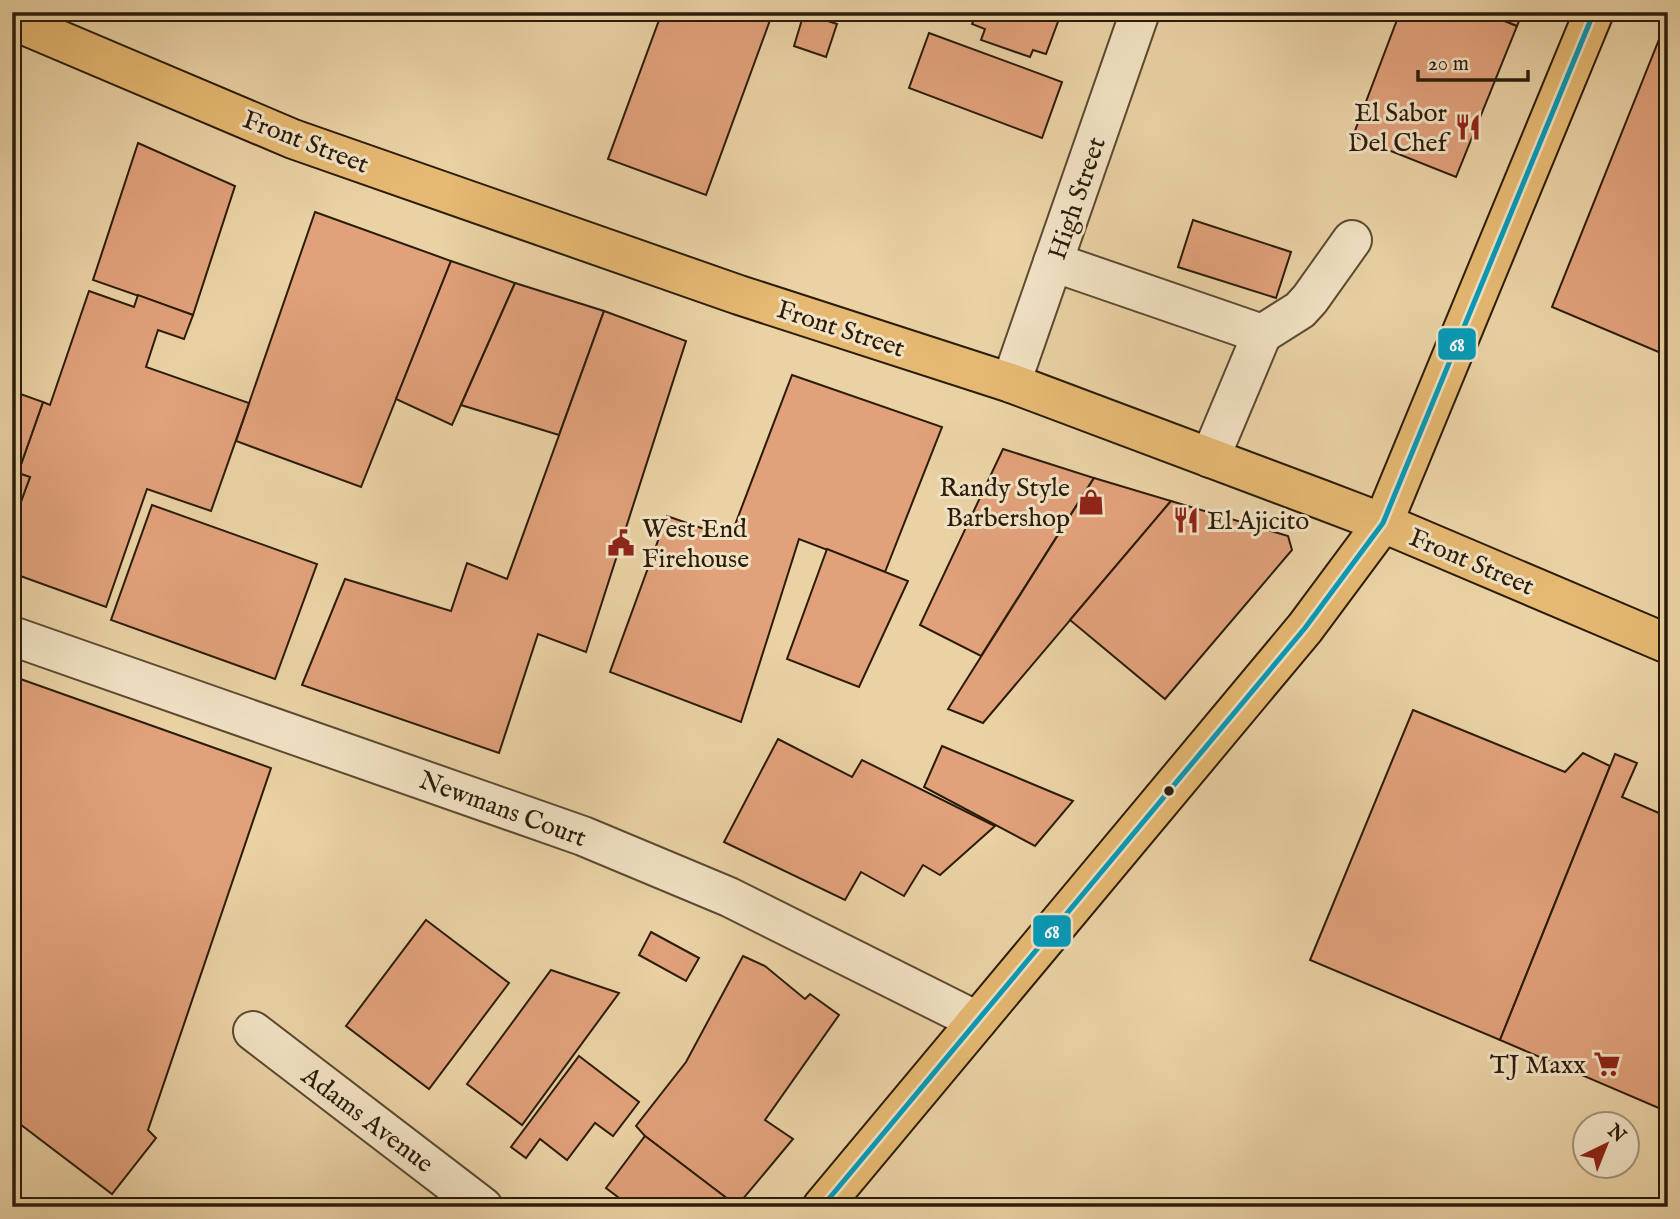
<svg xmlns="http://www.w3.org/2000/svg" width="1680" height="1219" font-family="'IM FELL English',serif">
	<rect width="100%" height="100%" fill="#ead2a5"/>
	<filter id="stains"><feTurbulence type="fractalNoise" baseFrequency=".00286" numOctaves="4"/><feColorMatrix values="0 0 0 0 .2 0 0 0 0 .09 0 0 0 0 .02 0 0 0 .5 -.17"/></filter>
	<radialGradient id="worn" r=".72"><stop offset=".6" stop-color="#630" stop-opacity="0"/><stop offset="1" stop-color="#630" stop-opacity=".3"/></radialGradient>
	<g fill="#e1a17b" stroke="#2b1c0a" stroke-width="2">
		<polygon points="662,12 773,12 706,195 608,159"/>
		<polygon points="977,12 1047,12 1046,15 1059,19 1046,54 1033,50 1030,57 981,40 985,29 972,24"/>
		<polygon points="1400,12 1483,12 1517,26 1456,177 1353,136"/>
		<polygon points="1483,12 1523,12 1517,26"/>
		<polygon points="804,13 837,24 826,57 794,46"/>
		<polygon points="1668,17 1668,356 1552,307"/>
		<polygon points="929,33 1062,82 1042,138 909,88"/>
		<polygon points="138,143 235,186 193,315 93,280"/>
		<polygon points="315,212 451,261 361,487 236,441"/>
		<polygon points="1193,220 1291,252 1276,298 1178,267"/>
		<polygon points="451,261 515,283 452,425 396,399"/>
		<polygon points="515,283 604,311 559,435 461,405"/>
		<polygon points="89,291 134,307 138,295 193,315 184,339 158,330 146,367 249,403 211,511 147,489 106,607 12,573 12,523 30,477 18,473 43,402 50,405"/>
		<polygon points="604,311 686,341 586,652 538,634 499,753 302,685 345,579 451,611 467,563 507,579"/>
		<polygon points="792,375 942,427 885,572 799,539 741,722 610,672 667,516 730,538"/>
		<polygon points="12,391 43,402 18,473 30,477 13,524"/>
		<polygon points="1003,449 1094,478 981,656 920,625"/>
		<polygon points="1094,478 1171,501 983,723 948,709"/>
		<polygon points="1171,501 1288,536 1292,550 1165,699 1070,620"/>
		<polygon points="152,505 317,564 275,679 111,620"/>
		<polygon points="827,549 908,581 859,687 787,659"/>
		<polygon points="12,676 271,768 148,1130 156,1138 112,1194 12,1118"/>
		<polygon points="1413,710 1565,772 1583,753 1610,766 1500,1040 1310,960"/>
		<polygon points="778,739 852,777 862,760 995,826 940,875 923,865 904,896 861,872 845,900 724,842"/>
		<polygon points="942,746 1073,801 1035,846 924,787"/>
		<polygon points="1615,754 1637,763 1622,797 1668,817 1668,1112 1500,1040"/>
		<polygon points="426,920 509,983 429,1089 346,1026"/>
		<polygon points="651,932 699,958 686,981 639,955"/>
		<polygon points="743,956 765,966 805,999 810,994 839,1015 765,1120 793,1139 737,1206 645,1136 636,1126 686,1062"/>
		<polygon points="551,970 619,993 522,1125 467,1084"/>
		<polygon points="579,1056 639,1102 613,1136 595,1123 567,1160 540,1139 526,1158 511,1147"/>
		<polygon points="645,1136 737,1206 631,1207 606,1188"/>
	</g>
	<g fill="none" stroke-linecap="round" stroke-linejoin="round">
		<g stroke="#5b4a31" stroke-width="42">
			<g id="minor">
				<polyline points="1053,262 1262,334 1300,310 1310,299 1352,240"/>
				<polyline points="1011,383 1140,12"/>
				<polyline points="1210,458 1262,334"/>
				<polyline points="12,636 583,836 729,897 977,1021"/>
				<polyline points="253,1031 483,1207"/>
			</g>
		</g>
		<g stroke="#2b1c0a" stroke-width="42">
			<g id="major">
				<polyline points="12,20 293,139 739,295 1011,383 1320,499 1383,523 1668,644"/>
				<polyline points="822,1207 1305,628 1383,523 1594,12"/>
			</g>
		</g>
		<use href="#minor" stroke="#f1e2c4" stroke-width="38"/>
		<use href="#major" stroke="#e5b972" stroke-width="38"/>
		<g stroke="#f1e2c4" stroke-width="10">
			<polyline id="bus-1" points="822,1207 1305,628 1383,523 1594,12"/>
		</g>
		<use href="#bus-1" stroke="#049bba" stroke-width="5"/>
	</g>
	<defs>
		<g id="restaurant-bare" transform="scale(2.1)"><path d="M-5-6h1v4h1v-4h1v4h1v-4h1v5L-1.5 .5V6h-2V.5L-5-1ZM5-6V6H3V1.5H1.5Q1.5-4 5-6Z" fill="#8f2418" stroke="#f1e2c4" stroke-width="2.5" paint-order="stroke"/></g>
		<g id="shop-bare" transform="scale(2.1)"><path d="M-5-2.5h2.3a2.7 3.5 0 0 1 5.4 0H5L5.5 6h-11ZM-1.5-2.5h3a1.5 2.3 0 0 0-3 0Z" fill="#8f2418" stroke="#f1e2c4" stroke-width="2.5" paint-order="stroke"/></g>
		<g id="civic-bare" transform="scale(2.1)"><path d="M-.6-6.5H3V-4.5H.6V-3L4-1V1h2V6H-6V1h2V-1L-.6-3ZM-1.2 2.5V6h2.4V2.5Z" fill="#8f2418" stroke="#f1e2c4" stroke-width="2.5" paint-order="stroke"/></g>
		<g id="supermarket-bare" transform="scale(2.1)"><path d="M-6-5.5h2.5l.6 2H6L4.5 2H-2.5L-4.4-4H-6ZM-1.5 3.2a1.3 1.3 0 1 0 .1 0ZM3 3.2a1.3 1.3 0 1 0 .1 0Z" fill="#8f2418" stroke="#f1e2c4" stroke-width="2.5" paint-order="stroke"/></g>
	</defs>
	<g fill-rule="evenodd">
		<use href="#restaurant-bare" x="1468" y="127"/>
		<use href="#shop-bare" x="1091" y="502"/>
		<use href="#restaurant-bare" x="1186" y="520"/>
		<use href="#civic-bare" x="621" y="543"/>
		<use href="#supermarket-bare" x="1607" y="1064"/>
	</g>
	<circle fill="#2b1c0a" stroke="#f1e2c4" stroke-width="2.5" cx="1169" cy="791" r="6"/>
	<g text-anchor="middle" stroke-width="6" stroke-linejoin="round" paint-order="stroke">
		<g font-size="26" fill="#2b1c0a" stroke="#f1e2c4" text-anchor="end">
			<text x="1447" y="121">El Sabor<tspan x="1447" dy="30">Del Chef</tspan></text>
			<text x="1070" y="496">Randy Style<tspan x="1070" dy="30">Barbershop</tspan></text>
			<text x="1207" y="529" text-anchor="start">El Ajicito</text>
			<text x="642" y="537" text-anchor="start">West End<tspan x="642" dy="30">Firehouse</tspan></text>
			<text x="1586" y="1073">TJ Maxx</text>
		</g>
		<g font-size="26" fill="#2b1c0a" stroke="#f1e2c4">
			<text transform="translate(306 141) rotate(21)" y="9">Front Street</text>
			<text transform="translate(1076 198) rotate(-71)" y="9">High Street</text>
			<text transform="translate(841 328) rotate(18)" y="9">Front Street</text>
			<text transform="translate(1472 561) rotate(23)" y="9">Front Street</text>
			<text transform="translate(503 808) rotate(20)" y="9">Newmans Court</text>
			<text transform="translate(368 1119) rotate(37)" y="9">Adams Avenue</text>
		</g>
	</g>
	<g stroke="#f1e2c4" stroke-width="2.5">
		<rect x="1437" y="327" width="40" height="34" rx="7" fill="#049bba"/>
		<rect x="1032" y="914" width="40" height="34" rx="7" fill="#049bba"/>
	</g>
	<g font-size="19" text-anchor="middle" font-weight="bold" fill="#fff">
		<text x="1457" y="351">68</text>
		<text x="1052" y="938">68</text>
	</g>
	<rect width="1680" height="1219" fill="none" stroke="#ead2a5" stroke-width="42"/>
	<rect x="14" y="14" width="1652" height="1191" fill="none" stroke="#2b1c0a" stroke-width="3.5"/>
	<rect x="21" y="21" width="1638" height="1177" fill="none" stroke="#2b1c0a" stroke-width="2"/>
	<g transform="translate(1606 1145) rotate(43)"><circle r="33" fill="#f1e2c4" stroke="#a2937a" stroke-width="2"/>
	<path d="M0-5L12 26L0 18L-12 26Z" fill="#8f2418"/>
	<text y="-10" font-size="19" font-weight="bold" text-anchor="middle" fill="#2b1c0a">N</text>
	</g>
	<path d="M1418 70v10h110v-10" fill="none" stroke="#2b1c0a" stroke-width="3.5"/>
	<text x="1428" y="70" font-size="21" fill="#2b1c0a" stroke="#f1e2c4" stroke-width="5" paint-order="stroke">20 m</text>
	<rect width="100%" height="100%" filter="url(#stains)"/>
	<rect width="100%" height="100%" fill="url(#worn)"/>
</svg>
